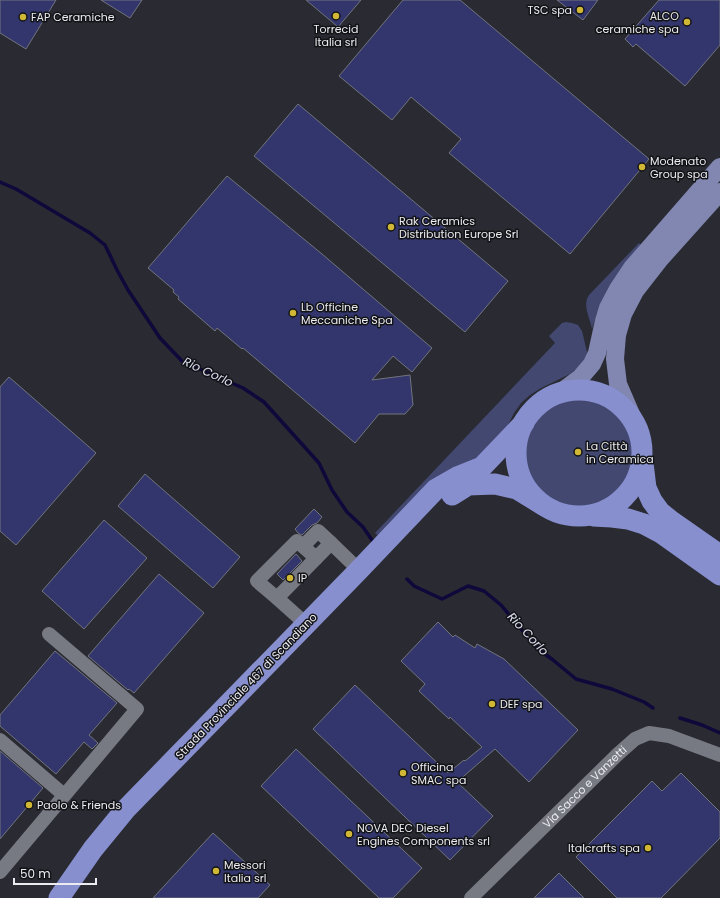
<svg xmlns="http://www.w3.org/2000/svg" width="720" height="898" font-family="Poppins,sans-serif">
	<rect width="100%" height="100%" fill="#292a32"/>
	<g fill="#434871">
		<path d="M639,243L641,245L597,313L592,329C590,318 582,305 589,295Z"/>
		<polygon points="566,322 572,323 578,325 582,331 587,352 586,358 580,366 570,374 541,388 530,395 521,403 514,413 502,437 382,539 375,533 555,343 549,336 562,323"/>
		<circle cx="579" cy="453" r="56"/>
	</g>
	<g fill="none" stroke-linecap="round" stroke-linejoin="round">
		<g stroke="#0e083b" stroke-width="3.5">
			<polyline points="0,182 16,189 90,233 105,245 117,270 128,290 160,338 182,361 243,388 264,402 319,463 332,490 347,512 363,527 374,543"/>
			<polyline points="407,579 414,586 442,599 468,586 484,591 501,605 537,648 553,660 576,679 612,689 644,702 653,708"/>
			<polyline points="680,718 702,725 720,733"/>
		</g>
	</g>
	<g fill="#32366c" stroke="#72747c">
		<polygon points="0,0 56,0 26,49 0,33"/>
		<polygon points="101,0 142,0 130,18"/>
		<polygon points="306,0 361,0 338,27"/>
		<polygon points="403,0 460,0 649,159 570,254 449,153 461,139 411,97 392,120 339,76"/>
		<polygon points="557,0 598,0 583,20"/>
		<polygon points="659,0 720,0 720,45 685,86 636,44 633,47 625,39"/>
		<polygon points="298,104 508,281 465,332 254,156"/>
		<polygon points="227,176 322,254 432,348 412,372 393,356 372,380 410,375 413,405 405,414 379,414 355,443 243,348 242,349 217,328 215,331 178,299 179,297 173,292 174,290 148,268"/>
		<polygon points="9,377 96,453 16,545 0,531 0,387"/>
		<polygon points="145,474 240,557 213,588 118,506"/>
		<polygon points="314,509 322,517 317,523 312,525 302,535 298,533 295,529"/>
		<polygon points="104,520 147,558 84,629 42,591"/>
		<polygon points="296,554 302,561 283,580 277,574"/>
		<polygon points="159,574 204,613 134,693 129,689 128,690 88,656"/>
		<polygon points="438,622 453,637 455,635 475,648 477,644 504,659 578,730 529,782 495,749 457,782 493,816 450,860 313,729 355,685 448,773 464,760 465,761 482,747 450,717 449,719 419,691 425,684 401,661"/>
		<polygon points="55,651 117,703 89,735 98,743 92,749 84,742 56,774 0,726 0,715"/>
		<polygon points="296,749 422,868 393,898 379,898 261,786"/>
		<polygon points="0,751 43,788 0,839"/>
		<polygon points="681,773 720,812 720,838 661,898 617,898 576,857 652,781 662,791"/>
		<polygon points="213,833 270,885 258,898 153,898"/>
		<polygon points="559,873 584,898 534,898"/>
	</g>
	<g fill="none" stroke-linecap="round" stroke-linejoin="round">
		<g stroke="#787a83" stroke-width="14">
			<polyline points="303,546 318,531 331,543"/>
			<polyline points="277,598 257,581 297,541 316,558"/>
			<polyline points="306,624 277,598 331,543 359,570"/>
			<polyline points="0,740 64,795"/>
			<polyline points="0,872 137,709 49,634"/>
			<path id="s1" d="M471,898L618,754L635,739L649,733L669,736L720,755"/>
		</g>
		<g stroke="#8187b0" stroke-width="18">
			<polyline points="560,393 580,378 592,364 597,353 604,321 608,308 618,289 632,268 720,167"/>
			<polyline points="637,428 618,384 615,359 617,335 623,314 635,291 660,259 720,192"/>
		</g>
		<g stroke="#878fce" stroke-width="21">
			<circle cx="579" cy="453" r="63"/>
			<polyline points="643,463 646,488 652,501 660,512 670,520 720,555"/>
			<polyline points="452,495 468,485 495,484 517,489 543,505"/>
			<polyline points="593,516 612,517 628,519 644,524 661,533 720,575"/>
			<polyline points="59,898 93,849 125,810 359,570 436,489 457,477 482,467 524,423"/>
		</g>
	</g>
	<g fill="#d0b836" stroke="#121316" stroke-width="1.5">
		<circle cx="580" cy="10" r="4"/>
		<circle cx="336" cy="16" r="4"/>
		<circle cx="23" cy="17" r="4"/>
		<circle cx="687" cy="22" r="4"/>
		<circle cx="642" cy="167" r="4"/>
		<circle cx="391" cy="227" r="4"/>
		<circle cx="293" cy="313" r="4"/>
		<circle cx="578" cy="452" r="4"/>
		<circle cx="290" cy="578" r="4"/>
		<circle cx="492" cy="704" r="4"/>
		<circle cx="403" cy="773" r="4"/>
		<circle cx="29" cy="805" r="4"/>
		<circle cx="349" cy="834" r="4"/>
		<circle cx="648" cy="848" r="4"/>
		<circle cx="216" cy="871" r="4"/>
	</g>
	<g text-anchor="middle" stroke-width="3" stroke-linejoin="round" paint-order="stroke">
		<g font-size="11" fill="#ebebf0" stroke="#121316" text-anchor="start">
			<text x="572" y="14" text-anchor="end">TSC spa</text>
			<text x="679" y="20" text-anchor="end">ALCO<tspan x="679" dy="13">ceramiche spa</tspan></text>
			<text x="31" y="21">FAP Ceramiche</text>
			<text x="336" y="33" text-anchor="middle">Torrecid<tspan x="336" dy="13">Italia srl</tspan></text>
			<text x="650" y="165">Modenato<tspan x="650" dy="13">Group spa</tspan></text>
			<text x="399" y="225">Rak Ceramics<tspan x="399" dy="13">Distribution Europe Srl</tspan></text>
			<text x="301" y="311">Lb Officine<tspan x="301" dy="13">Meccaniche Spa</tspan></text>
			<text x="586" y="450">La Città<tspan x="586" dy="13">in Ceramica</tspan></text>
			<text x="298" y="582">IP</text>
			<text x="500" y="708">DEF spa</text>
			<text x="411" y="771">Officina<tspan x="411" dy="13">SMAC spa</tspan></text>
			<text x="37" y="809">Paolo &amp; Friends</text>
			<text x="357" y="832">NOVA DEC Diesel<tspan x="357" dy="13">Engines Components srl</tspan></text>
			<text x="640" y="852" text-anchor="end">Italcrafts spa</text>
			<text x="224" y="869">Messori<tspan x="224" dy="13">Italia srl</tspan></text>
		</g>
		<g font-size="11" fill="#ebebf0" stroke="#121316">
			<text transform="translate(246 686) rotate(-46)" y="4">Strada Provinciale 467 di Scandiano</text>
			<text dy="4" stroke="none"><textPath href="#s1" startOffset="159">Via Sacco e Vanzetti</textPath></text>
		</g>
		<g font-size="12" font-style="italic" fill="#dde0f2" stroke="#121316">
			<text transform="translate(208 372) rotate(25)" y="4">Rio Corlo</text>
			<text transform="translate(528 634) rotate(47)" y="4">Rio Corlo</text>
		</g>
	</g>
	<path d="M14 878v6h82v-6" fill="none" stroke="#ebebf0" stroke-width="2"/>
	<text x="20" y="878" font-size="12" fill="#ebebf0" stroke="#121316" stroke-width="3" paint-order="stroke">50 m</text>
</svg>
